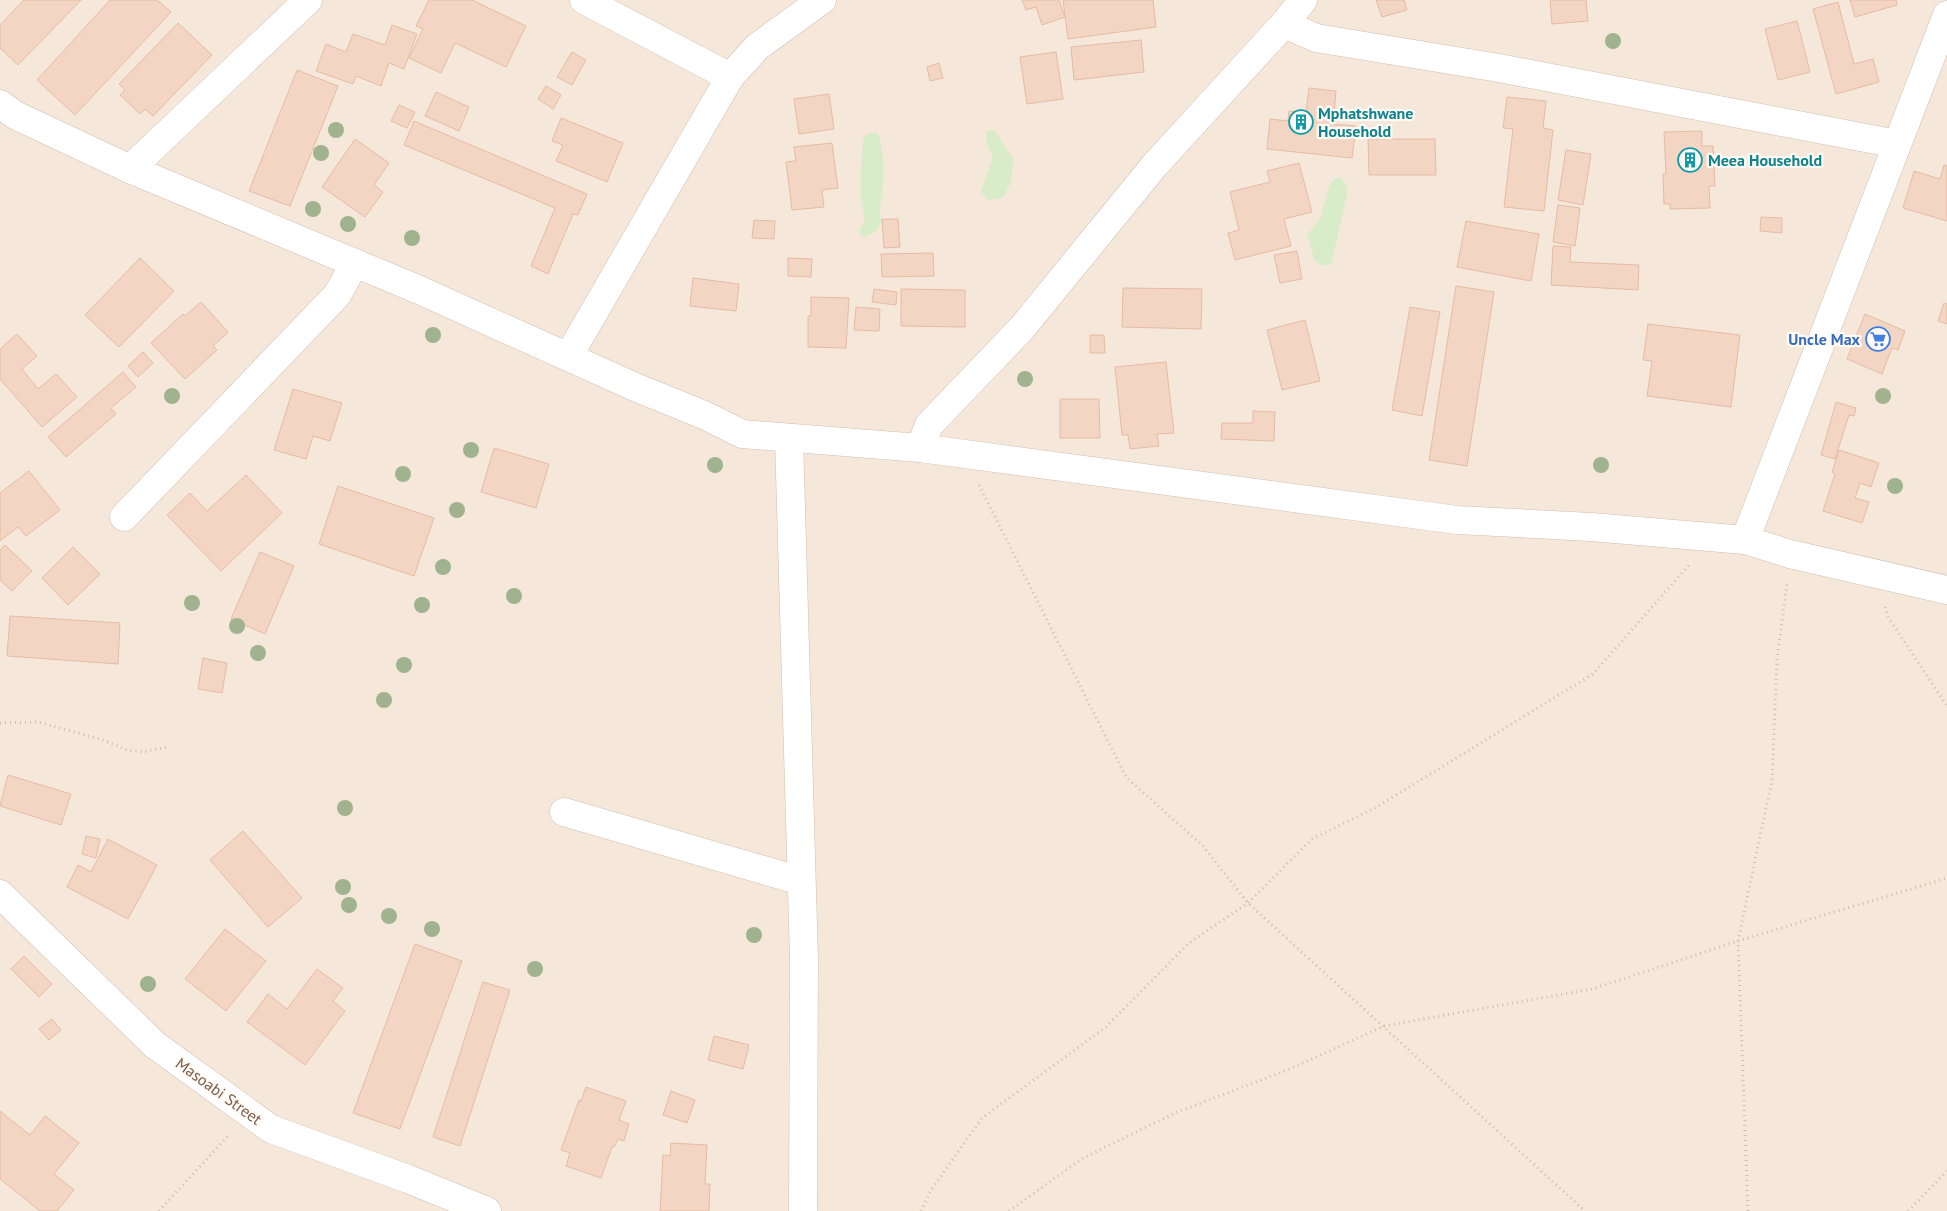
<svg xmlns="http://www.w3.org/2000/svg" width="1947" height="1211" font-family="'PT Sans',sans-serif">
	<rect width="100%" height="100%" fill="#fdf6ec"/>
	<rect fill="#f5e8da" x="0" y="0" width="1947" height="1211"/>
	<g fill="#d8ecc9">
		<polygon points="994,130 1013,158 1011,182 1003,198 988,200 981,192 993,157 986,140 986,131"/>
		<path d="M870,133H878C884,150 884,170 883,188C882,201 877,209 882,222L875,232L861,238L860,230L865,220C857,193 862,166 863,138Z"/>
		<polygon points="1335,178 1341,178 1346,184 1347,195 1331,264 1324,266 1315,261 1307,235 1320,219 1330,184"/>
	</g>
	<g fill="#f3d5c3" stroke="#e6bba3">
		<polygon points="24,0 81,0 18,65 0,48 0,25"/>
		<polygon points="110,0 157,0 171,12 75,115 37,80"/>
		<polygon points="429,0 472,0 526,26 506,67 455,43 441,73 409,58 423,29 416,26"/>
		<polygon points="1022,0 1059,0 1065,17 1042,25 1036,7 1026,10"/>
		<polygon points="1063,0 1153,0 1156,27 1068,39"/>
		<polygon points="1376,0 1404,0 1407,10 1382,17"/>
		<polygon points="1550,0 1586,0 1588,21 1552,24"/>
		<polygon points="1850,0 1896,0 1897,5 1855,17"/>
		<polygon points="1838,2 1854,64 1873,59 1879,82 1836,94 1813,9"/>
		<polygon points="1797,21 1810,72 1778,80 1765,29"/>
		<polygon points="178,23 212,55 153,116 145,109 140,114 120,95 125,90 119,84"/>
		<polygon points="392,25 417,34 404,69 389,63 381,86 356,76 353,84 316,71 326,44 346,52 353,34 385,45"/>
		<polygon points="1141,40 1144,72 1074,80 1071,47"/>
		<polygon points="572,52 586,60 572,85 557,77"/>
		<polygon points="1056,52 1063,99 1027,104 1020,57"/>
		<polygon points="939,63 943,78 930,81 927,67"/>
		<polygon points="297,70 338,86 290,206 249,191"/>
		<polygon points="546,86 561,95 553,109 538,99"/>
		<polygon points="1309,88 1336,91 1333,124 1356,126 1352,158 1267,149 1270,119 1288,121 1289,111 1306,113"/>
		<polygon points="436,92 469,107 459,131 425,116"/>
		<polygon points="829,94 834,129 799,134 794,99"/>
		<polygon points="1507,97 1546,101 1543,128 1553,130 1544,211 1504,207 1513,129 1503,128"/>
		<polygon points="399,105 415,112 407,128 391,121"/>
		<polygon points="561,118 623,143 607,182 556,161 563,145 552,141"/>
		<polygon points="414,121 587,194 578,215 573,214 548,274 531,266 555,208 404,145"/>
		<polygon points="1702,131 1702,146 1713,146 1715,186 1709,186 1710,208 1670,209 1670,204 1664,204 1663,174 1666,174 1664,132"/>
		<polygon points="355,139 389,163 374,185 383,192 365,217 322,187"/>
		<polygon points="1368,139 1435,139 1436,175 1369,175"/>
		<polygon points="832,143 838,188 822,190 824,207 792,210 786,162 796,161 794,147"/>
		<polygon points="1566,150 1591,154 1583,205 1558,200"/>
		<polygon points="1299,163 1312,212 1284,219 1291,246 1235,260 1228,233 1239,230 1230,192 1270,182 1267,171"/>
		<polygon points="1944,165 1947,166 1947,221 1903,208 1914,171 1940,179"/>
		<polygon points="1558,205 1580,208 1575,246 1553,242"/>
		<polygon points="1761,217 1782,218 1782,233 1760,231"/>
		<polygon points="882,219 898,219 900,247 884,248"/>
		<polygon points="754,220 775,221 774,239 752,238"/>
		<polygon points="1466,221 1539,234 1531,281 1457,267"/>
		<polygon points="1553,246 1571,247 1570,262 1639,265 1638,290 1551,285"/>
		<polygon points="1297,251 1302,279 1280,283 1274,255"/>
		<polygon points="933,253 934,276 882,277 881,254"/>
		<polygon points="140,258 174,291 119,347 85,315"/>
		<polygon points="788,258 812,259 811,277 788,276"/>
		<polygon points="693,278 739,284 736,311 690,306"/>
		<polygon points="1456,286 1494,292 1467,466 1429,460"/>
		<polygon points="1123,288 1202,289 1201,329 1122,327"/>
		<polygon points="874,289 897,292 896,305 872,302"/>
		<polygon points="901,289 965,290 965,327 901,326"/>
		<polygon points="811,297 849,298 846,348 808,347 808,316 811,316"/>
		<polygon points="201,302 228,332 213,346 217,350 185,379 151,343 183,314 185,316"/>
		<polygon points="1944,303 1947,304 1947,324 1938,321"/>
		<polygon points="856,307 880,309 879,331 854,330"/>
		<polygon points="1410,307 1440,312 1422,416 1392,410"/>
		<polygon points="1865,314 1905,331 1898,350 1892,348 1882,374 1847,359"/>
		<polygon points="1305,320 1320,381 1282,390 1267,330"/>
		<polygon points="1648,324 1740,335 1731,407 1647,396 1652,361 1643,360"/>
		<polygon points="17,334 37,356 22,369 38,389 56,374 77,397 42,427 0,379 0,349"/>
		<polygon points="1090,335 1104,335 1105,353 1090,353"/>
		<polygon points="143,352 153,363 138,377 128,366"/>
		<polygon points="1166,362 1174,433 1157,434 1159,446 1130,449 1128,435 1122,435 1115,367"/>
		<polygon points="123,372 136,387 111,408 116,414 66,457 48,437"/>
		<polygon points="293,389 342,403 330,441 313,436 306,459 274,450"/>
		<polygon points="1060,399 1099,399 1100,438 1060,438"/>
		<polygon points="1836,402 1856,408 1854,416 1849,415 1835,459 1821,455"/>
		<polygon points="1253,411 1275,412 1274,441 1221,439 1222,423 1253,423"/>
		<polygon points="494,448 549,464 536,508 481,492"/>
		<polygon points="1839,450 1879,463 1871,487 1860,483 1855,498 1869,502 1862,523 1823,511 1835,474 1832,472"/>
		<polygon points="29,471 60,510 26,536 18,527 0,541 0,493"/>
		<polygon points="246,475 282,513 221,571 167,515 190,493 207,511"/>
		<polygon points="338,486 434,518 414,576 319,544"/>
		<polygon points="5,545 32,571 12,591 0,580 0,550"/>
		<polygon points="73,547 100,574 68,605 42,578"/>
		<polygon points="260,552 294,566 265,634 231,619"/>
		<polygon points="10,616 120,623 118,664 7,656"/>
		<polygon points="203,658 227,663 222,693 198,689"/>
		<polygon points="8,775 71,794 61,825 0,806"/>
		<polygon points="243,831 302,898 268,927 210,860"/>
		<polygon points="86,836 100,839 96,858 82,854"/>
		<polygon points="108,839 157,865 128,919 67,887 78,865 91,872"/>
		<polygon points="225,929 266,961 226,1011 185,979"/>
		<polygon points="415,944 462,961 400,1129 353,1113"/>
		<polygon points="24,956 52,984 39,997 11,969"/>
		<polygon points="317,969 343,988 333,1001 345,1011 305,1065 247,1022 268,994 287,1009"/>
		<polygon points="483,982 510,990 460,1146 433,1137"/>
		<polygon points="52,1019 61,1030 49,1040 39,1029"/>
		<polygon points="714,1036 749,1045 743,1069 708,1060"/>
		<polygon points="586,1087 626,1101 619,1120 629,1124 624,1141 618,1139 614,1147 612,1147 601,1178 566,1166 570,1153 561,1150 579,1100 581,1101"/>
		<polygon points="671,1091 695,1100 687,1123 663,1115"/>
		<polygon points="0,1111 30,1135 45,1116 79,1143 54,1174 74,1190 57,1211 40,1211 0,1179"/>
		<polygon points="671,1143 707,1145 705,1184 710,1184 709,1211 660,1211 663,1155 670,1156"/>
	</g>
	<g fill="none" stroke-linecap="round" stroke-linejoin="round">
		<g stroke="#d1beb0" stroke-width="29">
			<g id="minor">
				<polyline points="584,0 730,77"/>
				<polyline points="1284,24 1316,38 1499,68 1897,144"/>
				<polyline points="0,104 15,115 130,169 417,289 635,387 704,415 742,434 920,448 1457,520 1591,527 1745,540 1790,554 1947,590"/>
				<polyline points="130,169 308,0"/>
				<polyline points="568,357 730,77 757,47 822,0"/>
				<polyline points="789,438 804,960 803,1211"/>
				<polyline points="920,448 929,425 1022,328 1154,166 1284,24 1303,0"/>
				<polyline points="124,517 337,295 355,263"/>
				<polyline points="1745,540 1947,15"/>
				<polyline points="564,812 801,881"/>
				<polyline points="0,894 155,1045 271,1129 408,1179 487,1211"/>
			</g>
		</g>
		<g stroke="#d9b8a5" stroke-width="3" stroke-dasharray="1 4" stroke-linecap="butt">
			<polyline points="979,485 1126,777 1203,846 1248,903 1585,1211"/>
			<polyline points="1885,607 1888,617 1947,706"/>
			<polyline points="0,723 38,722 100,739 127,750 143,752 167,747"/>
			<polyline points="159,1211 228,1136"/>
			<polyline points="921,1211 931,1190 982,1118 1106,1027 1189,943 1248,903 1312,839 1375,808 1593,674 1689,565"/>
			<polyline points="1009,1211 1083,1158 1175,1113 1290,1069 1384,1026 1592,989 1738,941 1947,878"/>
			<polyline points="1748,1211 1738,941 1772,780 1777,659 1787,584"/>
			<polyline points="1908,1211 1947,1171"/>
		</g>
		<use href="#minor" stroke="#fff" stroke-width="28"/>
	</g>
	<g fill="#a0b28e">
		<circle cx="1613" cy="41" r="8"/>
		<circle cx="336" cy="130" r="8"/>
		<circle cx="321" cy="153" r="8"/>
		<circle cx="313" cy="209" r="8"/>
		<circle cx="348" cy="224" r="8"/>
		<circle cx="412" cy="238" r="8"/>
		<circle cx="433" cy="335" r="8"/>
		<circle cx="1025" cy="379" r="8"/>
		<circle cx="172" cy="396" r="8"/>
		<circle cx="1883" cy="396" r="8"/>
		<circle cx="471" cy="450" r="8"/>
		<circle cx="715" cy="465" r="8"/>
		<circle cx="1601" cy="465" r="8"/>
		<circle cx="403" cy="474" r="8"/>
		<circle cx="1895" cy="486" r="8"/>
		<circle cx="457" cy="510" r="8"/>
		<circle cx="443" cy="567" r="8"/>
		<circle cx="514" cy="596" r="8"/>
		<circle cx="192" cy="603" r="8"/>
		<circle cx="422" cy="605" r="8"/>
		<circle cx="237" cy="626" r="8"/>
		<circle cx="258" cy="653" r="8"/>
		<circle cx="404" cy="665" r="8"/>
		<circle cx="384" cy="700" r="8"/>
		<circle cx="345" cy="808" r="8"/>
		<circle cx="343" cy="887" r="8"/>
		<circle cx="349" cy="905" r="8"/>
		<circle cx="389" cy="916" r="8"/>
		<circle cx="432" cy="929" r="8"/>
		<circle cx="754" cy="935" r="8"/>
		<circle cx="535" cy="969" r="8"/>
		<circle cx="148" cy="984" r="8"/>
	</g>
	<defs>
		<g id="building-ring" transform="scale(1.25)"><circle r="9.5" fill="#fffaf3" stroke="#0f9aa8" stroke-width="1.5"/><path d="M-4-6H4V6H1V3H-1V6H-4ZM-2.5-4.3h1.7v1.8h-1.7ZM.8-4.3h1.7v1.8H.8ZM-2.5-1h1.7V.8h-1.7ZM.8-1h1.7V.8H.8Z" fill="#0f9aa8"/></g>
		<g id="supermarket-ring" transform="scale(1.25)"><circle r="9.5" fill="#fffaf3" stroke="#3f7fe0" stroke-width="1.5"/><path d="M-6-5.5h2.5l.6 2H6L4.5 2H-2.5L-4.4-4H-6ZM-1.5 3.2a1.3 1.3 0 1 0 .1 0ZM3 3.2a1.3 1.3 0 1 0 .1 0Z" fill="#3f7fe0"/></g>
	</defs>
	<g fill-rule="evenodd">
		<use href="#building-ring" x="1301" y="122"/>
		<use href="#building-ring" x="1690" y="160"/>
		<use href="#supermarket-ring" x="1878" y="339"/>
	</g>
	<g text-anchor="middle" stroke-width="4.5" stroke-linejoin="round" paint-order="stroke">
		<g font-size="16" font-weight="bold" fill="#0d838f" stroke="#fffaf3" text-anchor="start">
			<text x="1318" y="119">Mphatshwane<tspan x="1318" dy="18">Household</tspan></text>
			<text x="1708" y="166">Meea Household</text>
		</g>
		<g font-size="16" font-weight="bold" fill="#366cbe" stroke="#fffaf3" text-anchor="end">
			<text x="1860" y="345">Uncle Max</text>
		</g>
		<g font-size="16" fill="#7a5c4d" stroke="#fffaf3">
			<text transform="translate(219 1091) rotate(36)" y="6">Masoabi Street</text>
		</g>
	</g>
</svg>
